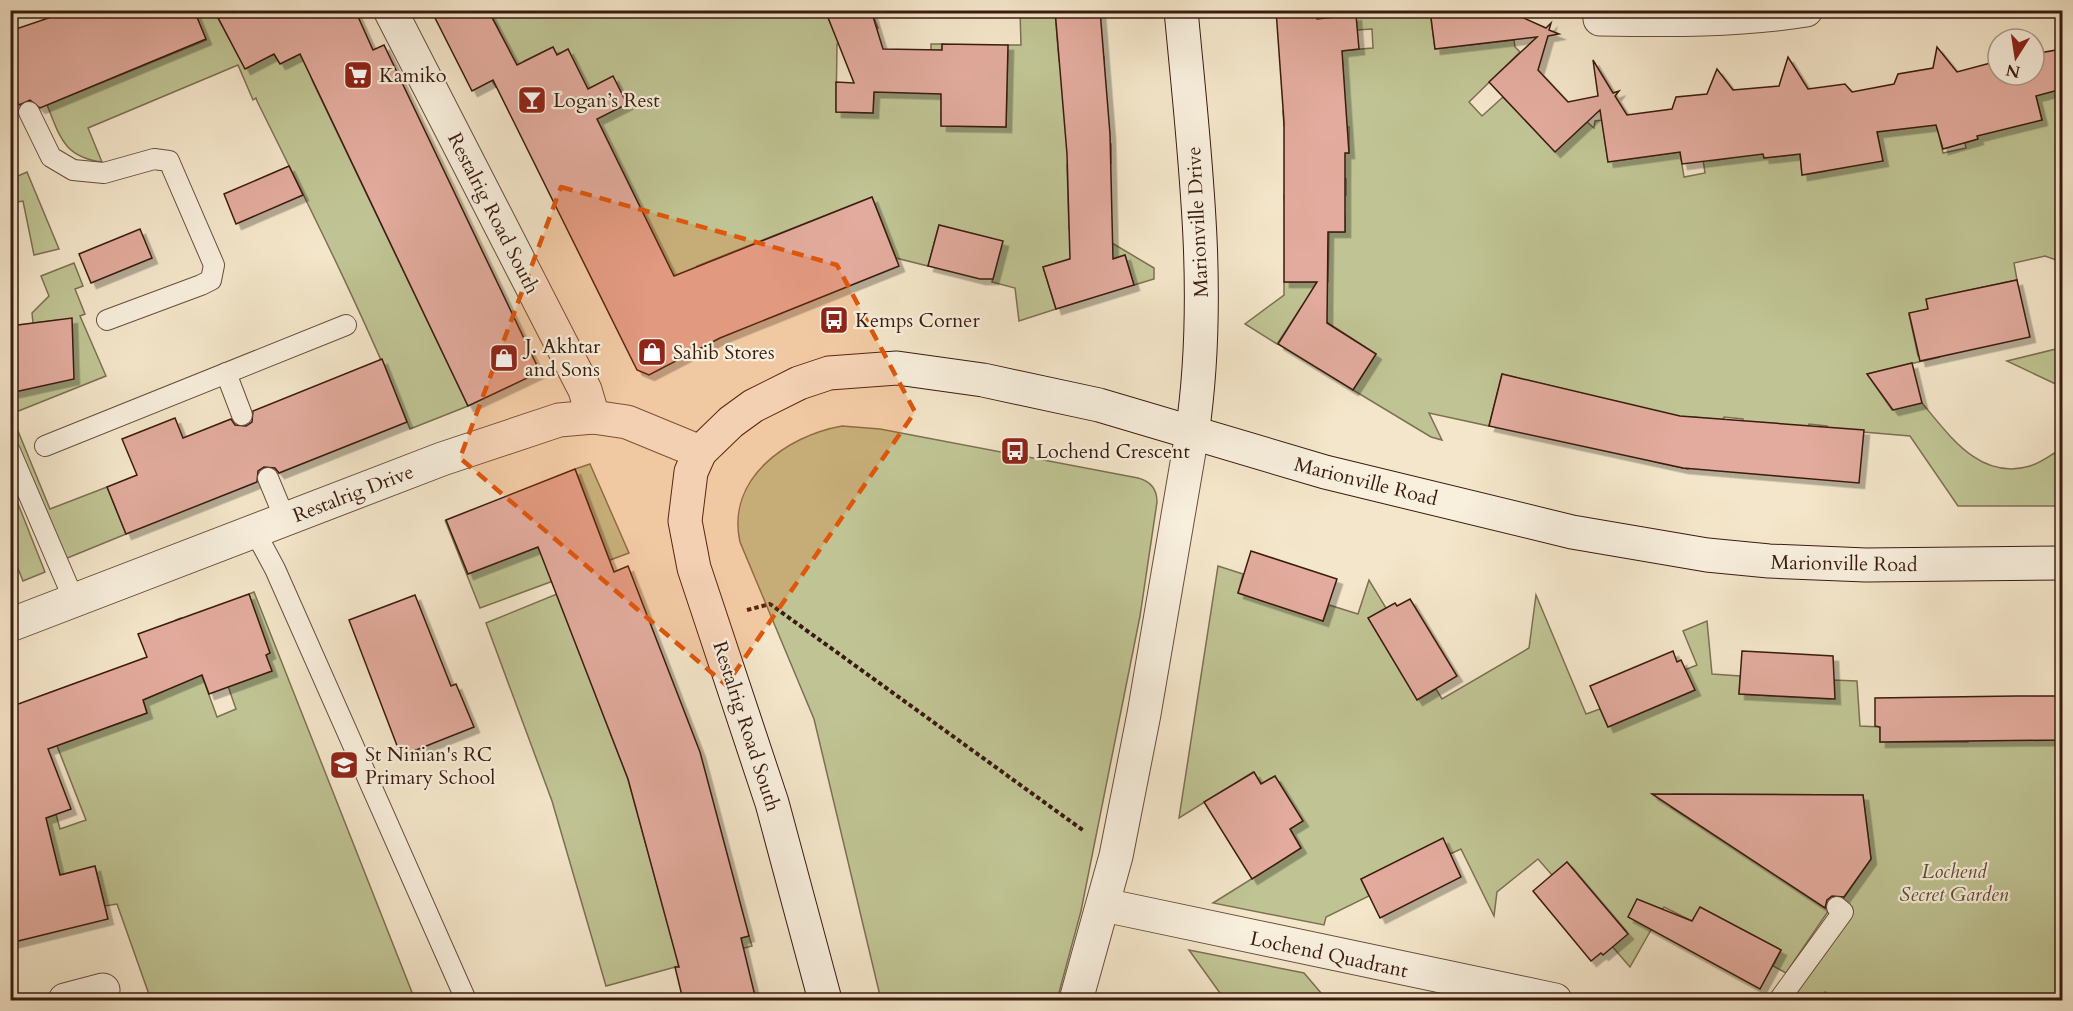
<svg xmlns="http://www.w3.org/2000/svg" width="2073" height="1011" font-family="Cardo,serif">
	<defs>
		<filter id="shadow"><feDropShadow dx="5.5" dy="5.5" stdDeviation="0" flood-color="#0004"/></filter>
	</defs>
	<rect width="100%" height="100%" fill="#f4e6ca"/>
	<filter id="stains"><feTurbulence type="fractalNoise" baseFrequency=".00333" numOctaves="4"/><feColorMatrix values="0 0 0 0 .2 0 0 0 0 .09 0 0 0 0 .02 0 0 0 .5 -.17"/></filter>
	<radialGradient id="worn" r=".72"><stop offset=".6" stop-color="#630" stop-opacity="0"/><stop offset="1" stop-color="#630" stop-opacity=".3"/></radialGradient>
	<g fill="#c0c494" stroke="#7d7052" stroke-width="1.5">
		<polygon points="551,10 825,11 835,34 874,18 878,28 837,44 836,112 873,113 874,92 931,50 931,44 942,44 941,126 1006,127 1008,45 1021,45 1020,11 1055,11 1059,61 1104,57 1104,64 1076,67 1067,147 1111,144 1111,163 1067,165 1069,230 1112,243 1154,268 1154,279 1134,285 1125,255 1111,259 1107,247 1043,267 1056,309 1019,321 1015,288 992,282 1002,241 939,225 928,266 896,258 872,197 697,266 692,274 674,277 596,119 613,77 582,92 568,49 557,55 553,47 524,61 528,71 496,87 492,81 508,72 498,28 490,14 476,11 529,11 531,16"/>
		<path d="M194,11H214L245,68L274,54L280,63L295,57L303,40L312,80L468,406L410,429C365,317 311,210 257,101L256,98L253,100L238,65L88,128L102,162C63,157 60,136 47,105L206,40Z"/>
		<path d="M1316,11H1430L1435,49L1514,40L1515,47L1520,52L1469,102L1482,116L1503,97L1555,151L1587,122L1594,128L1595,121L1602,120L1608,162L1680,152L1684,177L1705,173L1695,106L1703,105L1710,161L1731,158L1728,135L1760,132L1764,158L1800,154L1802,174L1826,171V167L1882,161L1877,132L1936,122L1943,153L1966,148L1965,143L1977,139L1971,113L2042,120L2030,75H2034V51L2037,50L2049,92L2062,89V265V262L2045,256L2014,263L2017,280L1927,299L1928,309L1909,314L1918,356L1940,357L1867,374L1892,410L1922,403C1950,436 1980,481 2030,466C2043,462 2051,454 2062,449V506H1958L1910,436L1828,429L1827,426L1809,424L1808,428L1743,422V419L1724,417L1723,420L1693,417L1688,469L1655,462L1667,414L1502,374L1489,426L1429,413L1442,440L1431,437L1353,390L1376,354L1302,306L1277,344L1245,324L1284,295V282H1328L1329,232H1345V215L1286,214L1284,196L1346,195V179H1327V153H1349V127L1284,126L1283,111L1345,107L1342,53L1322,52L1373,48L1372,29L1357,30L1356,15L1317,19Z"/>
		<polygon points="27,172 59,249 34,255 23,201 11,203 11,179"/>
		<polygon points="74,263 83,286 75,289 85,314 80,316 106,376 11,414 50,509 107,487 126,534 60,561 11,446 11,393 59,320 33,323 32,313 49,296 41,276"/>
		<polygon points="2060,348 2062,387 2007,361"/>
		<path d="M842,426L880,429L1138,478C1150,481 1157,489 1157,502L1140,616L1081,911L1057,1000H881L814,719L740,542C726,479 786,436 842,426Z"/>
		<polygon points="590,464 629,553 480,608 445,520 468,574 596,525 575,469"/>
		<polygon points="11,486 45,572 23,581 11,551"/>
		<polygon points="1218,566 1243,574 1238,593 1323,621 1329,605 1358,614 1369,580 1386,608 1417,700 1436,689 1442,699 1529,648 1536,595 1586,714 1600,709 1608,727 1690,692 1682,671 1697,665 1683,631 1707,621 1712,674 1740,676 1739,694 1830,699 1832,680 1857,681 1860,726 1880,727 1880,742 1968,742 1969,726 2017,740 2062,740 2062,1000 1835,1000 1825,992 1818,1000 1804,1000 1793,990 1833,913 1871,859 1863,795 1673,794 1671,807 1829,910 1786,973 1773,966 1781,950 1700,907 1692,921 1664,907 1630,967 1611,945 1626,931 1567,862 1552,875 1538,859 1497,892 1494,916 1461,849 1450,854 1442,839 1361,879 1369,896 1326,917 1324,925 1213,903 1301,848 1290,829 1275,776 1261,784 1253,772 1179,818"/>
		<polygon points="254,592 415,1000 151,1000 117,904 105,906 95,867 60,875 59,870 11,832 56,814 60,829 86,820 38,697 79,682 98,731 147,713 143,700 161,692 156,680 193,665 176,620 181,618 217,717 236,709 228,686 266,655 249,594"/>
		<polygon points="557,594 628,779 676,954 749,936 752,946 606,986 552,801 486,623"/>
		<polygon points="1189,950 1304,973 1327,1000 1225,1000"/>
	</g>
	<g fill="#e2ab9d" stroke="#3a1b0f" stroke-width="1.5" filter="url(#shadow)">
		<polygon points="72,10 194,10 206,39 40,108 30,100 19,105 10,83 10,31"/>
		<polygon points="214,10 355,10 373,50 384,45 540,372 468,406 300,54 280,64 274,54 245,69"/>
		<polygon points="431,10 488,10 517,65 553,47 557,55 568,49 588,89 613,76 627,104 597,119 674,276 872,197 899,266 720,338 649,375 637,370 493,80 472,91"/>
		<polygon points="825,10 871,10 883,49 942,50 942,44 1008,45 1006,127 941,126 941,94 874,92 873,113 836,112 836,82 854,83"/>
		<polygon points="1055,10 1100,10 1110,134 1113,259 1125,255 1134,285 1056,309 1043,267 1070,259 1067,154"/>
		<polygon points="1276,10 1316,10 1317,19 1356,15 1359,49 1342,51 1349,153 1345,153 1345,232 1328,232 1327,323 1376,354 1353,390 1278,344 1317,282 1284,282 1284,122"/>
		<polygon points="1430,10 1506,10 1546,28 1551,23 1549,30 1559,34 1548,36 1538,70 1568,102 1598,96 1593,60 1613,93 1619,91 1615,96 1627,115 1672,109 1676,97 1707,94 1717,69 1733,90 1779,86 1788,57 1808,89 1845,84 1852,92 1894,84 1898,74 1933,68 1937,47 1957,72 1998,61 1998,75 2034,75 2034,54 2062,49 2062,89 2036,96 2042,120 1977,136 1978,139 1943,149 1936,125 1877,132 1883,161 1802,175 1800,154 1764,158 1763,154 1682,164 1680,152 1608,162 1600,110 1555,152 1489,82 1537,37 1435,49"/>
		<polygon points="289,166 303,195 236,224 224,194"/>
		<polygon points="939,225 1003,241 993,279 980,279 928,266"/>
		<polygon points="140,229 152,258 91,283 79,254"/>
		<polygon points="2017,280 2030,337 1920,361 1909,313 1928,309 1926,299"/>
		<polygon points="72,318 74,379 10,393 10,326"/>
		<polygon points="382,359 407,422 279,473 275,468 264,467 258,471 257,482 126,534 107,487 137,475 122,439 175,418 183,438 231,419 235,425 246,426 252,422 253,411"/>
		<polygon points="1912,363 1922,403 1893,410 1867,374"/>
		<polygon points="1502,374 1680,416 1864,430 1859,483 1683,468 1489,426"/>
		<polygon points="575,469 614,572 628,566 700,752 749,936 741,938 756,1000 683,1000 675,967 679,967 628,779 538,547 468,574 446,520"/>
		<polygon points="1251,551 1337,579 1323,621 1238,593"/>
		<polygon points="249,594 270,653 266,655 272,671 209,694 202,675 143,700 147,713 48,749 71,809 46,818 60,875 95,866 108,919 10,943 10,707 147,657 138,634"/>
		<polygon points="415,595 451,686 456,684 474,727 401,756 349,620"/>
		<polygon points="1410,599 1457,676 1417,700 1368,618 1395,603 1397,606"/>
		<polygon points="1673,651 1677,662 1681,660 1695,690 1608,727 1590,686"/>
		<polygon points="1742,651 1833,656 1835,699 1739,694"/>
		<polygon points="2016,696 2062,696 2062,740 1880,742 1880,727 1875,726 1875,698"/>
		<polygon points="1254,772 1261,784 1275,776 1303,821 1290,829 1301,848 1252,879 1204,802"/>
		<polygon points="1652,794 1863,795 1871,859 1844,897 1832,896 1827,900 1825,908"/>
		<polygon points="1443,838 1461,877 1380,918 1361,879"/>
		<polygon points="1567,862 1628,934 1603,955 1601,953 1591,961 1533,891"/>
		<polygon points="1637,899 1692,921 1700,907 1781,950 1760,989 1628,917"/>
	</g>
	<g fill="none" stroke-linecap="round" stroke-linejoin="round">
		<g stroke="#684e3e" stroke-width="22">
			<g id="lane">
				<polyline points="29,112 51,157 73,170 104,173 154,159 169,161 214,265 211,280 201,285 107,320"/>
				<polyline points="226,373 242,415"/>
				<polyline points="45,446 346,325"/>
				<polyline points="10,451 74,600"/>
				<polyline points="268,478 285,519"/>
				<polyline points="254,530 275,569 466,1000"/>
				<polyline points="1779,1000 1843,912 1837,907"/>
			</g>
		</g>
		<g stroke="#684e3e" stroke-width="35">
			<g id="street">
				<polyline points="390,10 585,390 593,417"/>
				<path d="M1599,10L1600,19C1669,20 1738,21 1806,10"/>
				<polyline points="10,625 442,459 559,420 593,417 627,422 700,452"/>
				<polyline points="1104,905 1555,1000"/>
				<polyline points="65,1000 103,990"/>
				<polyline points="1076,1000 1116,856 1144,714 1192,434"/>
			</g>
		</g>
		<g stroke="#3a1b0f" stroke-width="35">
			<g id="secondary">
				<path d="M1181,10C1194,152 1213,293 1192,434"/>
				<polyline points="825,1000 772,803 694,568 685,521 691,472 700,452 731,422 753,406 799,383 829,373 897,368 983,380 1099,405 1325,472 1572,532 1707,555 1769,561 1866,565 2062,563"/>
			</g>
		</g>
		<polyline stroke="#3a1b0f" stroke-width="4" stroke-dasharray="4.5 3" stroke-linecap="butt" points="747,610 770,604 1084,831"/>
		<use href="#lane" stroke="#f8efdd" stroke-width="20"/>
		<use href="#street" stroke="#f8efdd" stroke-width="33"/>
		<use href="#secondary" stroke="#f8efdd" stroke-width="33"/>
	</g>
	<path fill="#df560c" fill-opacity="0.2" stroke="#df560c" stroke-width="4.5" stroke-dasharray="12 8" stroke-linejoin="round" d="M561,187L837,265L915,412L726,685L460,458Z"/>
	<defs>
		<g id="supermarket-square" transform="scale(1.5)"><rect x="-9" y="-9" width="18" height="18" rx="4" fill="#8f2418" stroke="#f8efdd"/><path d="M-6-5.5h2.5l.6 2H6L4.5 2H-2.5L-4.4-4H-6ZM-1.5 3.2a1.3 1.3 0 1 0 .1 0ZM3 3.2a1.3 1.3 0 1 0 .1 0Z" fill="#fff"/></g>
		<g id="bar-square" transform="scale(1.5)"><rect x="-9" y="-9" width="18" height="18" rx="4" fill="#8f2418" stroke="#f8efdd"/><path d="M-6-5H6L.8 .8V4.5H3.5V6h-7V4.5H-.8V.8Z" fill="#fff"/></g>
		<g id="bus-square" transform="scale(1.5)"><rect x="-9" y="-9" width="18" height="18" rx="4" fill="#8f2418" stroke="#f8efdd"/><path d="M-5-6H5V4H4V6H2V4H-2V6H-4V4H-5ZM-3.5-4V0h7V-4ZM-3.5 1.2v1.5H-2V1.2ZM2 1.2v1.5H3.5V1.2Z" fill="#fff"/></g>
		<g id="shop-square" transform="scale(1.5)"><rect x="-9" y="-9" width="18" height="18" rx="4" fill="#8f2418" stroke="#f8efdd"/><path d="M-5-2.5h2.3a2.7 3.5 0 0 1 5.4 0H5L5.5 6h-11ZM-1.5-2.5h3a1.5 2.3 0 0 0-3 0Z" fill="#fff"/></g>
		<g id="school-square" transform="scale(1.5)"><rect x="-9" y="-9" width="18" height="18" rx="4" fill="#8f2418" stroke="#f8efdd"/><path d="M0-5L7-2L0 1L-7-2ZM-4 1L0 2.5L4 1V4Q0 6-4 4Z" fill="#fff"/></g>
	</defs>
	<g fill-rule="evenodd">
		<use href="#supermarket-square" x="358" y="75"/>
		<use href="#bar-square" x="532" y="100"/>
		<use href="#bus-square" x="834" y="320"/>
		<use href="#shop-square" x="652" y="352"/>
		<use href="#shop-square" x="504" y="358"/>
		<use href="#bus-square" x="1015" y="451"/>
		<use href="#school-square" x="344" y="765"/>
	</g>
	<g text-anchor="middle" stroke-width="4.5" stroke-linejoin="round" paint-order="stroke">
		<g font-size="20" fill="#3a1b0f" stroke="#f8efdd" text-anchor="start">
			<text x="379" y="82">Kamiko</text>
			<text x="553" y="107">Logan’s Rest</text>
			<text x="855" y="327">Kemps Corner</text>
			<text x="525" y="353">J. Akhtar<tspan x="525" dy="23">and Sons</tspan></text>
			<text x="673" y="359">Sahib Stores</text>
			<text x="1036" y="458">Lochend Crescent</text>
			<text x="365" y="761">St Ninian's RC<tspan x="365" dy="23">Primary School</tspan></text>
		</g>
		<g font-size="20" fill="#3a1b0f" stroke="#f8efdd">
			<text transform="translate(494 213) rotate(63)" y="7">Restalrig Road South</text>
			<text transform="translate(1197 222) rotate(-93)" y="7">Marionville Drive</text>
			<text transform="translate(1366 481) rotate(14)" y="7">Marionville Road</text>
			<text transform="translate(353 493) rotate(-21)" y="7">Restalrig Drive</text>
			<text transform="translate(1844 563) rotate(1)" y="7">Marionville Road</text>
			<text transform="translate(747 726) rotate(72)" y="7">Restalrig Road South</text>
			<text transform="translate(1329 954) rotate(12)" y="7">Lochend Quadrant</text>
		</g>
		<g font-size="20" font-style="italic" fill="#624e37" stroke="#f8efdd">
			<text x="1954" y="878">Lochend<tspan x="1954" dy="23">Secret Garden</tspan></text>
		</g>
	</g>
	<rect width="2073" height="1011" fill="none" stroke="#f4e6ca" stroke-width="36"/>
	<rect x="12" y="12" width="2049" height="987" fill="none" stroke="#3a1b0f" stroke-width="3"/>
	<rect x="18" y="18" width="2037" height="975" fill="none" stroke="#3a1b0f" stroke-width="1.5"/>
	<g transform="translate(2016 57) rotate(192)"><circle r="28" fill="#f8efdd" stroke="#ac9a8b" stroke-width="1.5"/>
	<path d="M0-4.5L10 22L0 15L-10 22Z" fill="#8f2418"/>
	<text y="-9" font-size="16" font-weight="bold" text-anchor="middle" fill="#3a1b0f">N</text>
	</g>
	<rect width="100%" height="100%" filter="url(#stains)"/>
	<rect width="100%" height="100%" fill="url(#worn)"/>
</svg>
